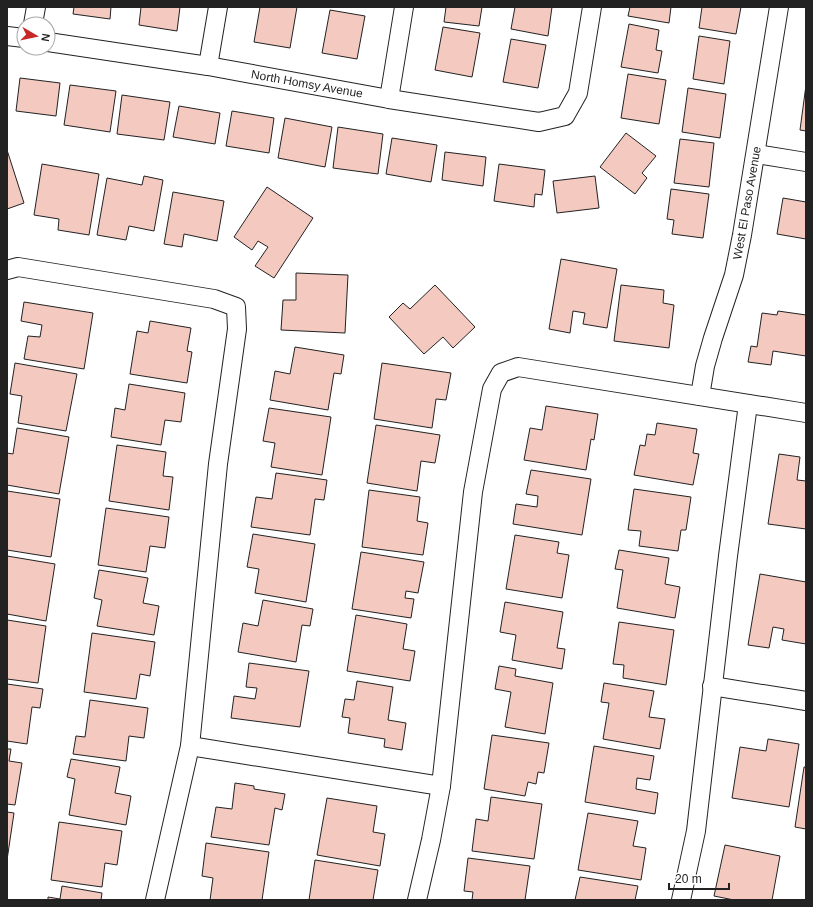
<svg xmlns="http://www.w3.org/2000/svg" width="813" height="907" font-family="Helvetica,sans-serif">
	<rect width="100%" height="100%" fill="#fff"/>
	<g fill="#f3c9c0" stroke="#222">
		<polygon points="74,7 111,7 110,19 73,14"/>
		<polygon points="141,7 180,7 177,31 139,25"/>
		<polygon points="260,7 297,7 290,48 254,42"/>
		<polygon points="446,7 482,7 479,26 444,22"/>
		<polygon points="515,7 552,7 548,36 511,29"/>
		<polygon points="630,7 671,7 669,23 628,16"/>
		<polygon points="702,7 741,7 736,34 699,28"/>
		<polygon points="330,10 365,16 357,59 322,53"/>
		<polygon points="629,24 659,30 656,50 662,51 658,73 621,67"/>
		<polygon points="443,27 480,33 472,77 435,70"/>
		<polygon points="699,36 730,41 724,84 693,79"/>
		<polygon points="511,39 546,45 538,88 503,82"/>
		<polygon points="628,74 666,80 659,124 621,118"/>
		<polygon points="20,78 60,83 56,116 16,111"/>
		<polygon points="70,85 116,91 110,132 64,125"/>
		<polygon points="806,85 806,131 800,130"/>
		<polygon points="688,88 726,94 720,138 682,132"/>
		<polygon points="122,95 170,102 164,140 117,134"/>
		<polygon points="179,106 220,113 215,144 173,137"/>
		<polygon points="232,111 274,118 269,153 226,146"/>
		<polygon points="285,118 332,127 325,167 278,158"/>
		<polygon points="338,127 383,134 378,174 333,168"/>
		<polygon points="626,133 656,156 642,173 647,178 635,194 600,167"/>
		<polygon points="392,138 437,145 431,182 386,174"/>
		<polygon points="680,139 714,143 709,187 674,183"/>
		<polygon points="7,150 24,203 7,209"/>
		<polygon points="445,152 486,157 483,186 442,180"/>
		<polygon points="42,164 99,174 89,235 58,230 59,219 34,215"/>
		<polygon points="499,164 545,170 542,195 535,194 534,207 494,201"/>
		<polygon points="144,176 163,180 154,231 129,226 126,240 97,235 107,178 142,185"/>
		<polygon points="595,176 599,208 557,213 553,181"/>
		<polygon points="267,187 313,218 274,278 255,266 268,247 258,241 252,250 234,237"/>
		<polygon points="671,189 709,194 703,238 672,234 674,220 667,219"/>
		<polygon points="173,192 224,201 217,241 184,234 182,247 164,244"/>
		<polygon points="783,198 806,202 806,239 777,234"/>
		<polygon points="561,259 617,269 607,328 583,324 585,313 573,311 570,333 549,329"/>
		<polygon points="296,273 348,275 345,333 281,330 283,300 296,300"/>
		<polygon points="435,285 475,327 453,348 443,337 424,354 389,317 403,303 410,309"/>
		<polygon points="621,285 664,290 663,303 674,305 669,348 614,341"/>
		<polygon points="24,302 93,313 84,369 24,359 28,336 40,337 42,325 21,321"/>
		<polygon points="778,311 806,315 806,356 773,351 771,365 748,362 751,346 757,347 762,313 777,315"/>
		<polygon points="150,321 191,328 187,351 192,352 187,383 130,374 137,331 148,333"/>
		<polygon points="295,347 344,355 341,374 334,373 328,410 270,400 275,371 290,374"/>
		<polygon points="15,363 77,374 66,431 18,423 22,396 10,394"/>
		<polygon points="382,363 451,373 446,400 436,399 432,428 374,419"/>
		<polygon points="129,384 185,393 181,422 165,420 161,445 111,437 115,408 125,410"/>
		<polygon points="546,406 598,414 594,440 591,439 586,470 524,460 530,428 542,430"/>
		<polygon points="269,408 331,417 322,475 271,467 275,443 263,441"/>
		<polygon points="657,423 697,429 693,453 699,454 693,485 634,475 640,445 645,446 647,434 655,435"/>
		<polygon points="376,425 440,435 435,463 421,461 417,491 367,483"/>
		<polygon points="17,428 69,437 59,494 7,485 7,453 13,454"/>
		<polygon points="117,445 166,452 163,476 173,477 169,510 109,501"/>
		<polygon points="779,454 800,457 797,480 806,481 806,529 768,524"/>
		<polygon points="531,470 591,479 582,535 513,524 516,504 537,507 538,496 526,494"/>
		<polygon points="276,473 327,480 324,500 315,499 310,535 251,527 256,497 272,499"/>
		<polygon points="634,489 691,497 686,530 681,530 678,551 639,546 641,531 628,530"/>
		<polygon points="369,490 420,497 417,521 428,523 423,555 362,547"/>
		<polygon points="7,491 60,499 51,557 7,550"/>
		<polygon points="106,508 169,517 165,548 150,546 146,572 98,565"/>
		<polygon points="253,534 315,544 306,602 255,593 259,569 247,567"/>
		<polygon points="515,535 559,542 557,553 569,555 562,598 506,589"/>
		<polygon points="619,550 669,558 665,584 680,587 675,618 617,608 623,570 615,569"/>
		<polygon points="361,552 424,562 418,593 406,591 405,598 414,599 411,618 352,609"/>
		<polygon points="7,556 55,564 46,621 7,614"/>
		<polygon points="99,570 148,578 143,603 159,606 154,635 97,626 102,600 94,598"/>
		<polygon points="760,574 806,582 806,644 782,640 784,629 773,627 769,648 748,645"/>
		<polygon points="263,600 313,609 310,626 302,625 296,662 238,652 243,623 258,626"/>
		<polygon points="505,602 563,612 557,648 565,649 562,669 512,660 516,635 500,632"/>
		<polygon points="356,615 407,624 403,649 415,651 410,681 347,671"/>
		<polygon points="7,620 46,626 38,683 7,679"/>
		<polygon points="619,622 674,630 666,685 623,678 624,665 613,664"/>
		<polygon points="92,633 155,642 150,676 140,674 136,699 84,692"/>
		<polygon points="249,663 309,671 300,727 231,718 234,696 255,699 257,688 246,687"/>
		<polygon points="499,666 516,669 515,676 553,683 545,734 505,727 511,692 495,689"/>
		<polygon points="357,681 393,687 388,720 406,723 402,750 384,747 385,739 348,733 350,718 342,717 345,699 354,700"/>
		<polygon points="604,683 654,691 649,717 665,719 660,749 603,739 609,703 601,702"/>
		<polygon points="7,684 43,689 40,708 32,707 27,744 7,741"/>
		<polygon points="90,700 148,708 144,738 129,736 126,761 73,754 76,736 85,737"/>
		<polygon points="492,735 549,743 544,773 538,772 536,784 528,782 525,796 484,789"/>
		<polygon points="768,739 799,744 789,807 732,798 740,747 766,751"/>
		<polygon points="594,746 654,756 650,780 637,778 636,789 658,793 655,814 585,802"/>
		<polygon points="7,749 11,749 9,761 22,763 15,805 7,804"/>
		<polygon points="71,759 120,767 115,793 131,796 126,825 69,815 75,779 67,777"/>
		<polygon points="804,767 806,767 806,829 795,827"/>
		<polygon points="235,783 254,786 254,789 285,794 282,810 275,808 269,845 211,837 216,807 232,809"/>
		<polygon points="491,797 542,804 534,859 472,851 476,819 488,821"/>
		<polygon points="327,798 377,806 373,832 385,834 380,866 317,855"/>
		<polygon points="7,812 14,813 7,860"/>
		<polygon points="588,813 638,821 633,846 646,848 641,880 578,870"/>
		<polygon points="59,822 122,831 117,865 105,863 102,887 51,880"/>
		<polygon points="206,843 269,852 262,900 210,900 213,878 202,876"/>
		<polygon points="725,845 780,856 772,900 734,900 714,896"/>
		<polygon points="468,858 530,866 525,900 472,900 473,892 464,891"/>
		<polygon points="315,860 378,870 373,900 309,900"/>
		<polygon points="580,877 638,886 635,900 575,900"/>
		<polygon points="62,886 102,893 101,900 48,900 48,897 60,899"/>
	</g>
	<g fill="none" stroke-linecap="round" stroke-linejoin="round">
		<g stroke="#222" stroke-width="20">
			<g id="street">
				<polyline points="33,24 36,7"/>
				<polyline points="7,36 24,38"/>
				<polyline points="48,42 208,66 389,99 539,122 565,116 578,93 592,7"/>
				<polyline points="208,66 218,7"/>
				<polyline points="389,99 404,7"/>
				<polyline points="756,154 806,162"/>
				<polyline points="7,270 18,267 214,299 236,307 237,329 218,464 190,746 155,900"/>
				<polyline points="700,396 705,366 713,338 734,275 742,235 779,7"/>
				<polyline points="712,686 806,701"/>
				<polyline points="190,746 441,786"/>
				<polyline points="417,900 431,840 441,786 473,492 492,389 501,373 518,367 806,413"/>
				<polyline points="681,900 696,831 728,556 748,404"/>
			</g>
		</g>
		<use href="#street" stroke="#fff" stroke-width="18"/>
	</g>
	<g text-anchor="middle" stroke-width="3" stroke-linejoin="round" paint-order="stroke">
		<g font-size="12" fill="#222" stroke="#fff">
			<text transform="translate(307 84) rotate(10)" y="4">North Homsy Avenue</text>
			<text transform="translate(747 203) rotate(-80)" y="4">West El Paso Avenue</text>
		</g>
	</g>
	<rect width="813" height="907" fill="none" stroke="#222222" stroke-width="16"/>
	<g transform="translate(36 36) rotate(99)"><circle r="19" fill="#ffffff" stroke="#a7a7a7"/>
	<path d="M0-3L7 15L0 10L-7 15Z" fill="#c62828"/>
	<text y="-6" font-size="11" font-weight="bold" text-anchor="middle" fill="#222222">N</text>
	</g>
	<path d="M669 883v6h60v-6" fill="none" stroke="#222222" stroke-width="2"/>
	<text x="675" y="883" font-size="12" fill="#222222" stroke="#ffffff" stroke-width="3" paint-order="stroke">20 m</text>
</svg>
